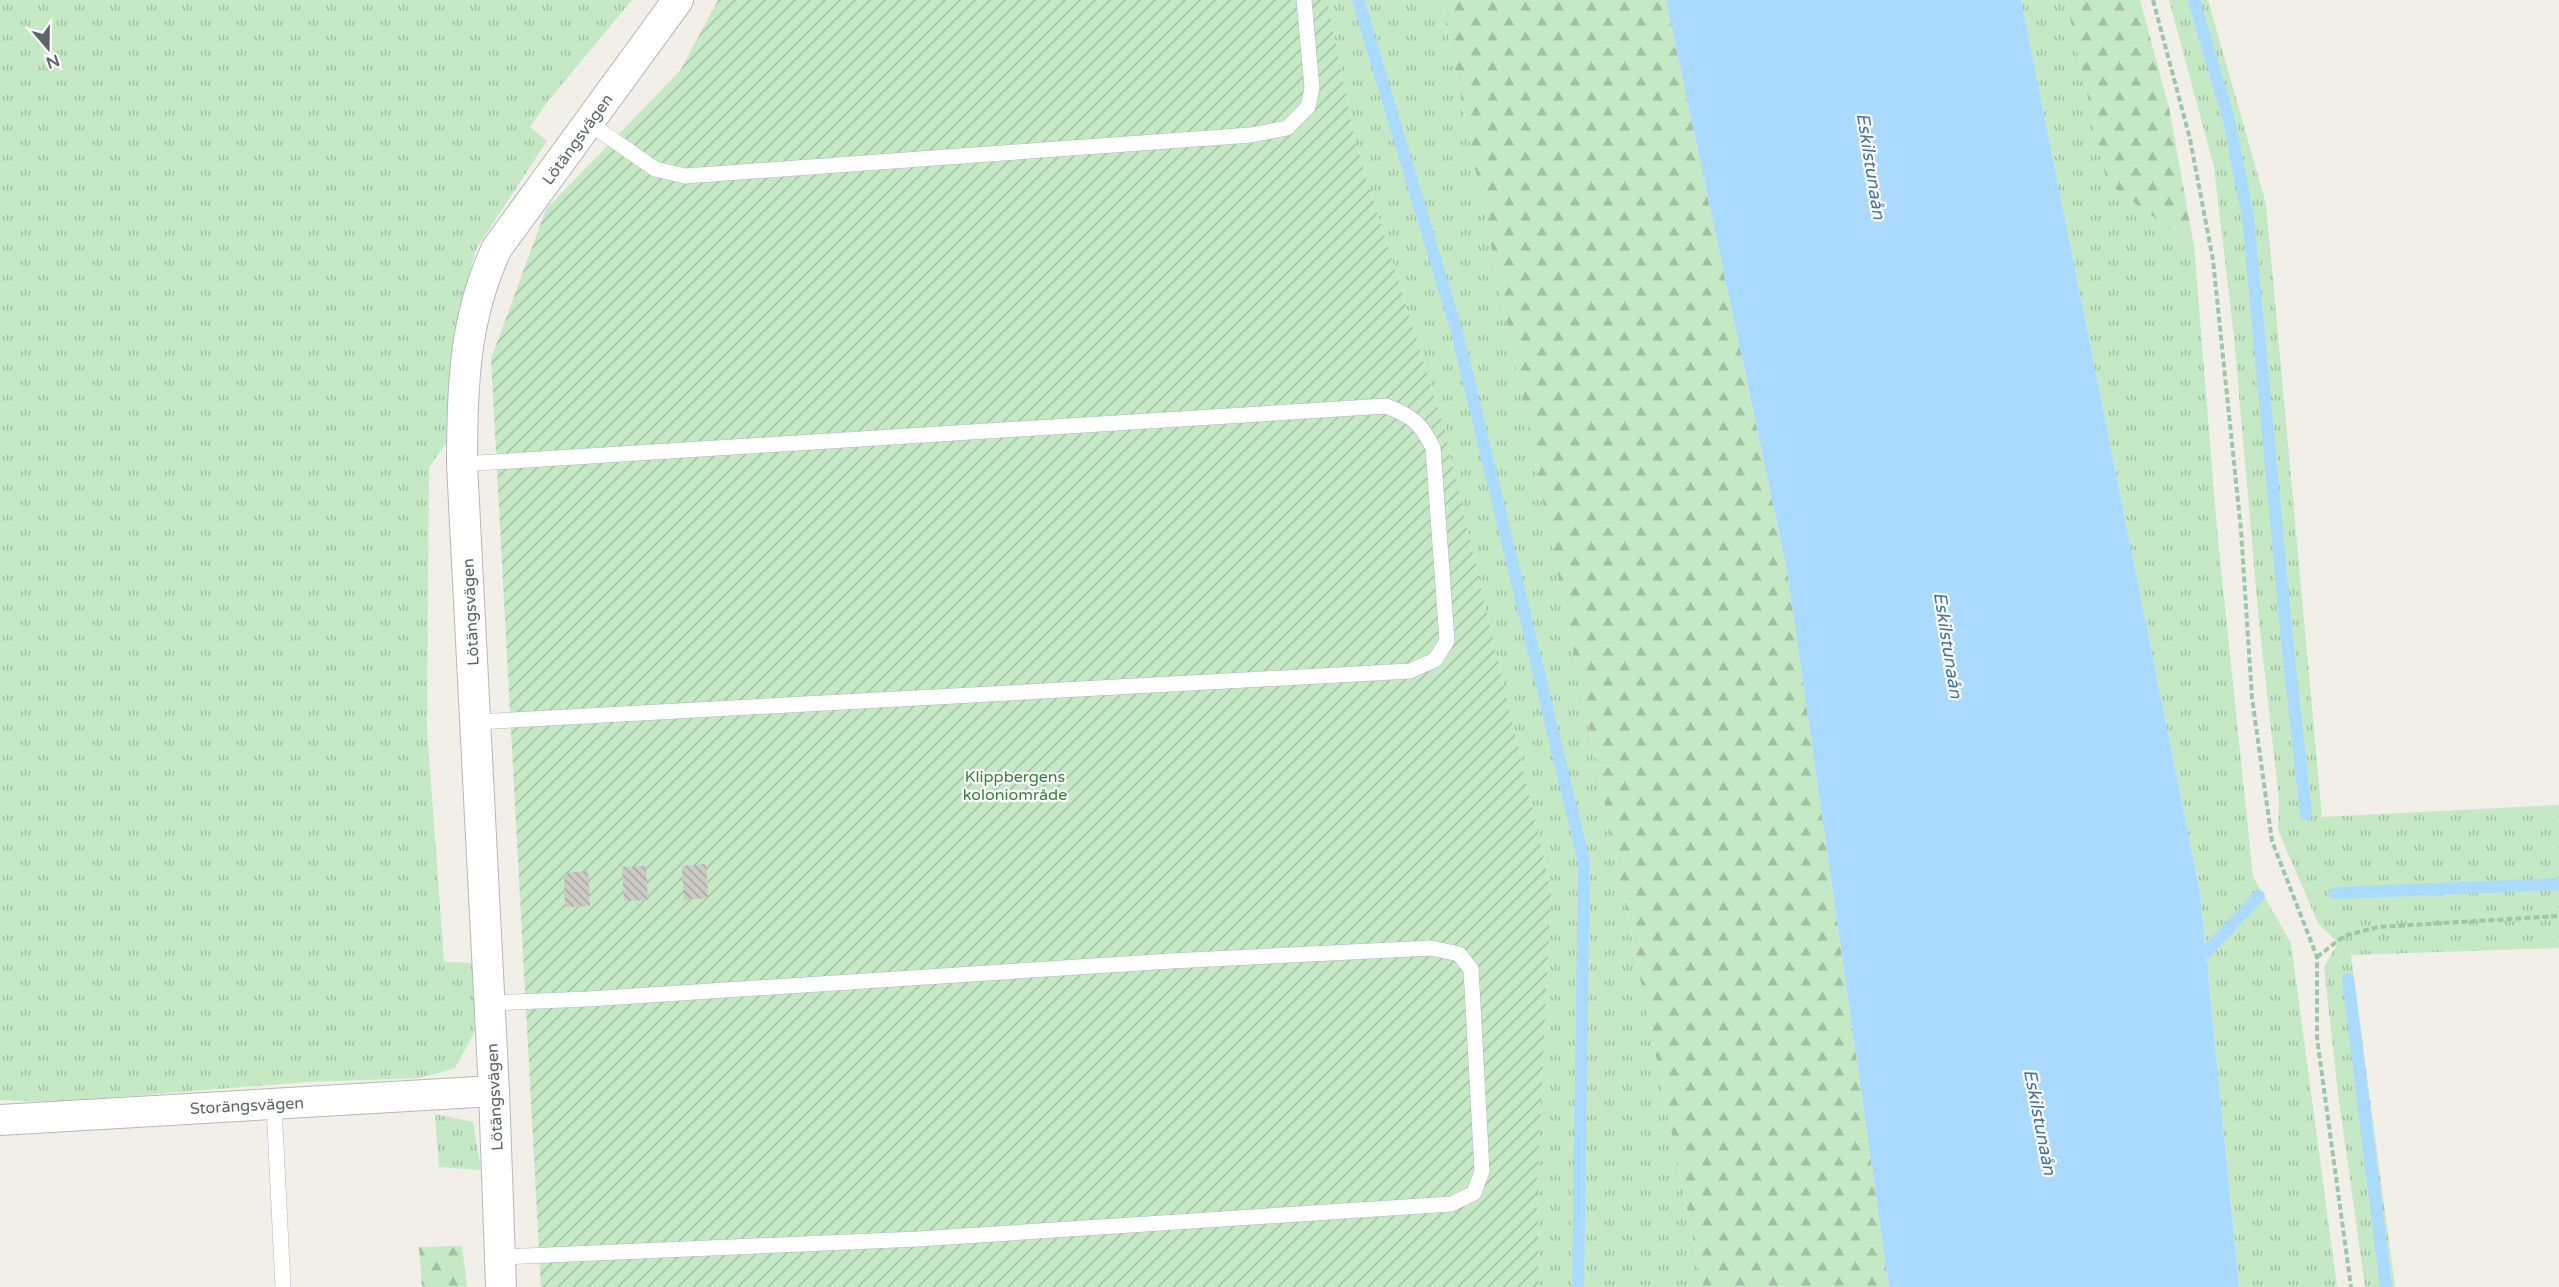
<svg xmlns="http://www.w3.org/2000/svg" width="2559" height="1287" font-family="'Varela Round',sans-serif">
	<defs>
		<pattern id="grass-tufts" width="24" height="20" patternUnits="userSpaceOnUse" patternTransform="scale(1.5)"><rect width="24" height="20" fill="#c5e8c5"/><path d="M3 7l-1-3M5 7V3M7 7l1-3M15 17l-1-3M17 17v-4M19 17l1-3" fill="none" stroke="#a3c0a4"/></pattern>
		<pattern id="forest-firs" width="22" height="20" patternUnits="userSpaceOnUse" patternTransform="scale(1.5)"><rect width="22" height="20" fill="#c5e8c5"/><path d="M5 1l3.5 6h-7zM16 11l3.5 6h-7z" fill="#a3c0a4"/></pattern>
		<pattern id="garden-furrows" width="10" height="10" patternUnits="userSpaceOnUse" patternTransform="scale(1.5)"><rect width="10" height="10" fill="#c5e8c5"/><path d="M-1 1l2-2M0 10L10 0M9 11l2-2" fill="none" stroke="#a3c0a4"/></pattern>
		<pattern id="building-back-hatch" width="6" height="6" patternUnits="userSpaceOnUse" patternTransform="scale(1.5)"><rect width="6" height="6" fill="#cccac5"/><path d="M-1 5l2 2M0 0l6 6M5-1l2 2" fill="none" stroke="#a9a8a4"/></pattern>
	</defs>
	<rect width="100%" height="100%" fill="#f1efe8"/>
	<g fill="url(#grass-tufts)">
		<polygon points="0,0 632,0 548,101 530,127 547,141 476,249 454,332 453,433 429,468 427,729 444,962 478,963 479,1024 455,1068 420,1078 307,1082 53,1102 0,1100"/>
		<polygon points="1327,0 1441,0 1703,1287 1539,1287 1537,1189 1551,890 1443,424 1355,141"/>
		<polygon points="2021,0 2066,0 2107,183 2194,246 2217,529 2253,877 2291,943 2337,1287 2239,1287 2200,893"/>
		<polygon points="2169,0 2208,0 2266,204 2322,817 2559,805 2559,948 2351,955 2395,1287 2365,1287 2338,1093 2324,967 2338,943 2318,923 2278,830 2279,800 2259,622 2234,337 2214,167"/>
		<polygon points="435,1114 473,1122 481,1170 439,1167"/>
	</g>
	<g fill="url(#forest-firs)">
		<polygon points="1441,0 1666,0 1787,570 1889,1287 1703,1287"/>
		<polygon points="2066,0 2140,0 2169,108 2194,246 2107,183"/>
		<polygon points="462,1246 467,1287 422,1287 419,1247"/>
	</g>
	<polygon fill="url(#garden-furrows)" points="718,0 1327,0 1355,141 1443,424 1551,890 1537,1189 1539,1287 541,1287 491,359 546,209 680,71"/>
	<polygon fill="#aadaff" points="1666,0 2021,0 2200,893 2239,1287 1889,1287 1787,570"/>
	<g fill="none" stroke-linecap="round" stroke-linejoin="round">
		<g stroke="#aadaff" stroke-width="12">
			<polyline points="1358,0 1457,332 1584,862 1578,1287"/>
			<polyline points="2194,0 2229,120 2248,217 2287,641 2306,814"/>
			<polyline points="2335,893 2559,884"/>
			<polyline points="2206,952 2259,896"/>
			<polyline points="2348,979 2386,1287"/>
		</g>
	</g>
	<g fill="url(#building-back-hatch)">
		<polygon points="706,864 708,898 684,900 682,866"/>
		<polygon points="646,866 648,900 624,901 622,867"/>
		<polygon points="588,871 590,906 565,907 564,873"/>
	</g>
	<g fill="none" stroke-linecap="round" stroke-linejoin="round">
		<g stroke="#b5b8bc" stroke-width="16">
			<g id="lane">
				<polyline points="589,123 655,169 685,176 1251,135 1287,128 1308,107 1312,88 1304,0"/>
				<path d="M462,464L1386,406C1412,416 1421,423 1433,448L1447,641L1435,660L1410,671L476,722"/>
				<polyline points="490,1003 588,999 1171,961 1431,948 1459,954 1471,969 1482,1171 1474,1193 1451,1204 918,1239 500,1257"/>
				<polyline points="274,1104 283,1287"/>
			</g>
		</g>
		<g stroke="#b5b8bc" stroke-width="32">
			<g id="street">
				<polyline points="0,1120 494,1091"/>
				<path d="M501,1287L494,1091L462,464C462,387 464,318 497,248L678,0"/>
			</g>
		</g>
		<g stroke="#9cc7a9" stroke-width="4" stroke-dasharray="6 3" stroke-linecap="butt">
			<polyline points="2153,0 2190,139 2213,260 2241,530 2252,698 2272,841 2317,957 2317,1038 2351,1287"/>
			<polyline points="2317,957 2344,936 2378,927 2559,916"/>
		</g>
		<use href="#lane" stroke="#fff" stroke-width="15"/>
		<use href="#street" stroke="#fff" stroke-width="30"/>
	</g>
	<g text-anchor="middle" stroke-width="4.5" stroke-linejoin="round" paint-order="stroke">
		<g font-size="16" fill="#5f6368" stroke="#fff">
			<text transform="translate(577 139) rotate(-54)" y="6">Lötängsvägen</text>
			<text transform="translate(470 612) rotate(-93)" y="6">Lötängsvägen</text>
			<text transform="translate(494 1097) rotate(-93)" y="6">Lötängsvägen</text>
			<text transform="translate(247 1105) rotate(-3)" y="6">Storängsvägen</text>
		</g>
		<g font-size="16" fill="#348238" stroke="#fff">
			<text x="1015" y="782">Klippbergens<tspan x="1015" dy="18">koloniområde</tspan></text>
		</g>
		<g font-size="18" font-style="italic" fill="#4174aa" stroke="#fff">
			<text transform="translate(1871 166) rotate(81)" y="6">Eskilstunaån</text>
			<text transform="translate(1948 645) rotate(81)" y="6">Eskilstunaån</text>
			<text transform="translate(2040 1122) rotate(79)" y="6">Eskilstunaån</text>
		</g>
	</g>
	<g transform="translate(48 48) rotate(160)" stroke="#ffffff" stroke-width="4.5" paint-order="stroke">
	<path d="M0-4.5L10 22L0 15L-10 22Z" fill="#5f6368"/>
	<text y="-9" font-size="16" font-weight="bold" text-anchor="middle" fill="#5f6368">N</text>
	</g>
</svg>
